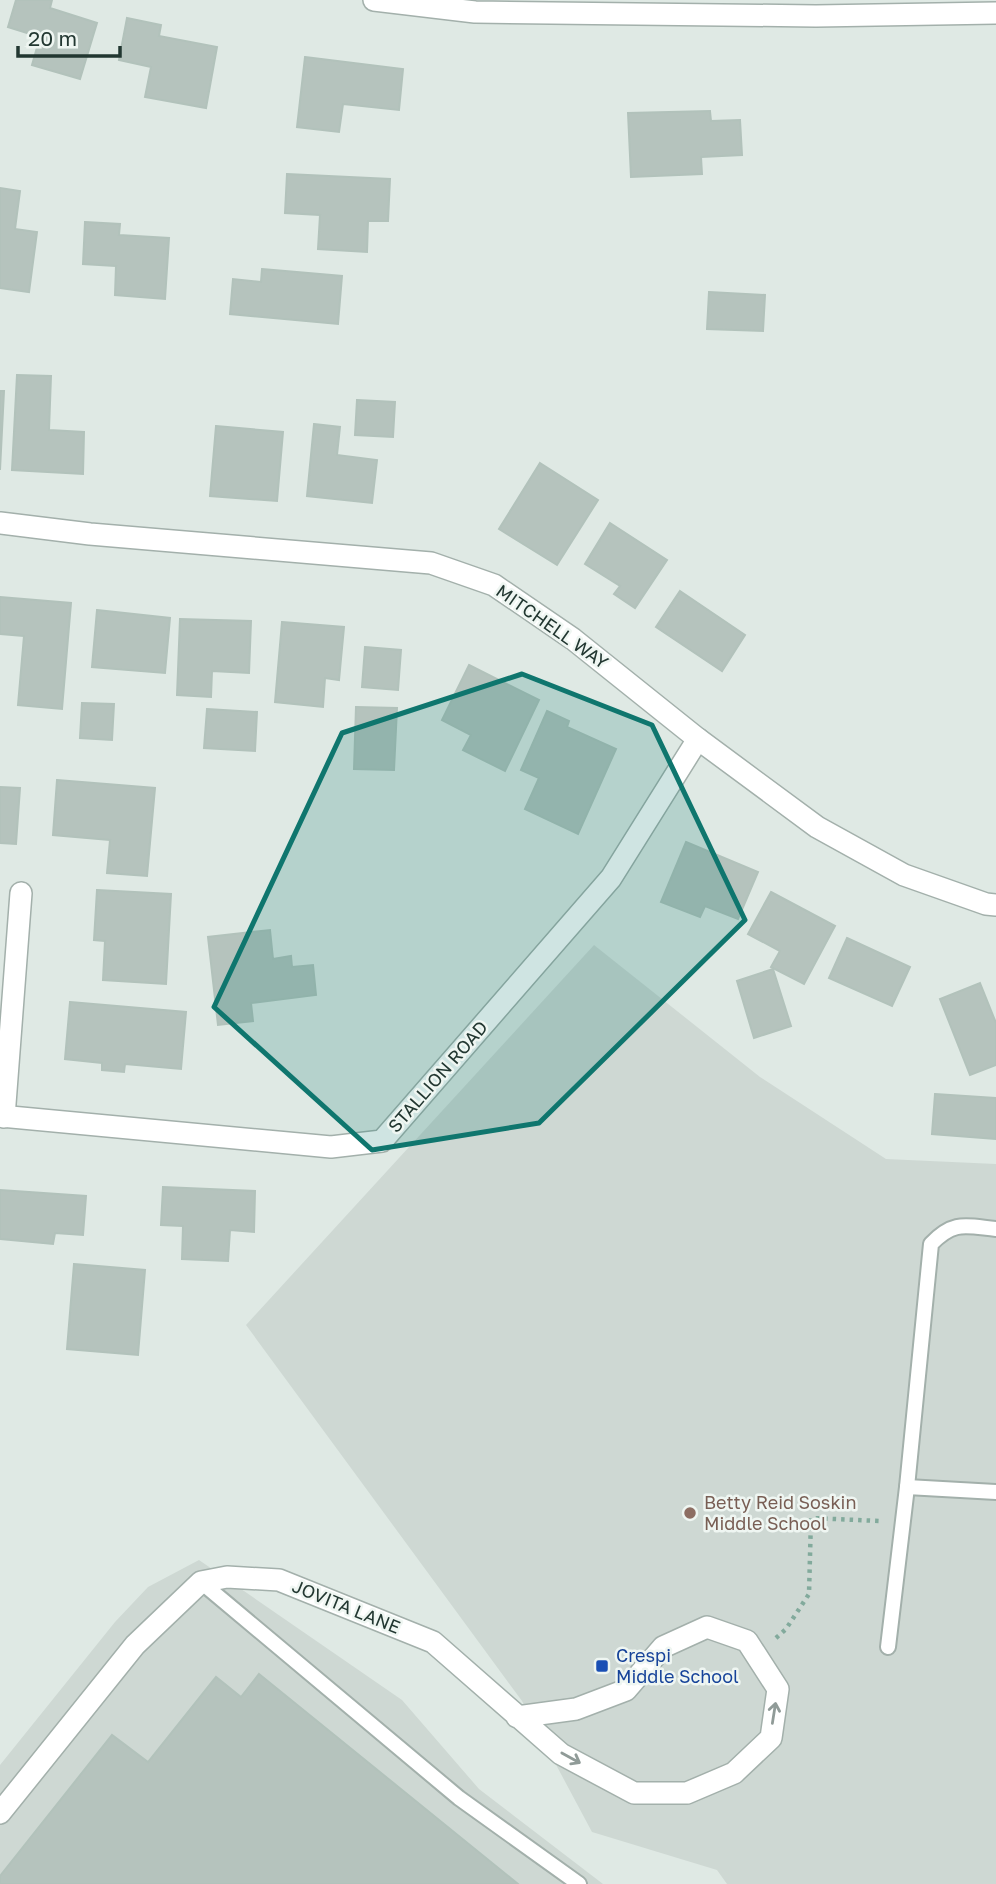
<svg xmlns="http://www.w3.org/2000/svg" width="996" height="1884" font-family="'Golos Text',sans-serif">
	<rect width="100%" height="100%" fill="#dfe9e4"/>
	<g fill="#ced8d3">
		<polygon points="594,945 760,1077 886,1159 996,1164 996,1884 727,1884 717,1870 592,1832 522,1701 246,1325"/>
		<polygon points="199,1560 402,1700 479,1789 603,1884 0,1884 0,1765 115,1622 148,1587"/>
	</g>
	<g fill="#b5c3bd" stroke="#b2c2bb" stroke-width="2">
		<polygon points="16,0 52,0 50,8 97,23 80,79 32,65 40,37 8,27"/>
		<polygon points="127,18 161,25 159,36 217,47 206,108 145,97 151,67 119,60"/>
		<polygon points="305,57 403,69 399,110 343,104 339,132 297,127"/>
		<polygon points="710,111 711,121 740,120 742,155 701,157 702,174 631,177 628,113"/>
		<polygon points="287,174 390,179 388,221 368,221 367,252 318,249 320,215 285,213"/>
		<polygon points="0,188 20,191 15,229 37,232 29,292 0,288"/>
		<polygon points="85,222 120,224 119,235 169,238 165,299 115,295 116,266 83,264"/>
		<polygon points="262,269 342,276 338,324 230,314 233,279 261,282"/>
		<polygon points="709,292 765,295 763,331 707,329"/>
		<polygon points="17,375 51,376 49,430 84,432 83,474 12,470"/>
		<polygon points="0,391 4,391 0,470"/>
		<polygon points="357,400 395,402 393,437 355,435"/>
		<polygon points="314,424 340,427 337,455 377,460 372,503 307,496"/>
		<polygon points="216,426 283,432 277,501 210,496"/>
		<polygon points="540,463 598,500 557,565 499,529"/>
		<polygon points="610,523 667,560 635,608 614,594 620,586 585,564"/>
		<polygon points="680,591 745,635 722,671 656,627"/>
		<polygon points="0,597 71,603 62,709 18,705 24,636 0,634"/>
		<polygon points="97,610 170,618 165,673 92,667"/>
		<polygon points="180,619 251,621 249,673 212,671 211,697 177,695"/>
		<polygon points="282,622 344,627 339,680 325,678 323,707 275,702"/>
		<polygon points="365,647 401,650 398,690 362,687"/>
		<polygon points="469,665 539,700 505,771 463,750 471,735 442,720"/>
		<polygon points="82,703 114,704 112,740 80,738"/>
		<polygon points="356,707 397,708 394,770 354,769"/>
		<polygon points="207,709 257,712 255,751 204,748"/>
		<polygon points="547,711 569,721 567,727 616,749 578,834 525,809 539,778 521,770"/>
		<polygon points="57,780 155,788 147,876 107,873 110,840 53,835"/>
		<polygon points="0,787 20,788 16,844 0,843"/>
		<polygon points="686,842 758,872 738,919 705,906 700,917 661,902"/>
		<polygon points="97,890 171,894 166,984 103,980 105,941 94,940"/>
		<polygon points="771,892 835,926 804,984 771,967 780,951 748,934"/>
		<polygon points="270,930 273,959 291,956 292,967 313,965 316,995 251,1003 253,1021 218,1025 208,937"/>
		<polygon points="847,938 910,967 892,1006 829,978"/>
		<polygon points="773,969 791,1026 754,1038 737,981"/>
		<polygon points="980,983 996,1023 996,1065 970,1075 940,999"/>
		<polygon points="70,1002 186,1012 181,1069 125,1064 124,1072 102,1070 102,1063 65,1059"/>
		<polygon points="935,1094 996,1098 996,1139 932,1134"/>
		<polygon points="163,1187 255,1191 254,1232 230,1230 228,1261 182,1259 183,1226 161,1225"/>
		<polygon points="0,1190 86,1196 83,1235 55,1233 53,1244 0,1239"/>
		<polygon points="74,1264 145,1270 138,1355 67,1349"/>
		<polygon points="259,1674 518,1884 0,1884 0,1876 112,1735 148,1762 216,1677 241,1697"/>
	</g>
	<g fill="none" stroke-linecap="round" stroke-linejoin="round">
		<g stroke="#a3b0ab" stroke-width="18">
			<g id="service">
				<polyline points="907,1487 996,1492"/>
				<polyline points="201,1582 459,1798 579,1884"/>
				<path d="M888,1647L907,1487L931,1244C954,1220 966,1226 996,1229"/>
			</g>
		</g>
		<g stroke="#a3b0ab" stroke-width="24">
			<g id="minor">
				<polyline points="374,0 475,12 816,16 996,13"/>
				<polyline points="0,523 90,534 431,563 494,585 573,639 698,739 817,827 904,875 986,904 996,905"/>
				<polyline points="0,1116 331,1147 382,1141 611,878 698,739"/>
				<polyline points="4,1117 21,893"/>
				<polyline points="0,1813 135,1645 201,1582 227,1577 279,1580 433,1642 561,1754 634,1793 687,1793 734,1773 771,1738 778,1689 747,1641 707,1627 663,1647 626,1690 576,1709 517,1717"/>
			</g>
		</g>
		<polyline stroke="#82aa9c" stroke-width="4.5" stroke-dasharray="3.5 5" stroke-linecap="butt" points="776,1638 786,1629 809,1594 811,1518 881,1521"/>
		<use href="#service" stroke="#fff" stroke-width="14"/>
		<use href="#minor" stroke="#fff" stroke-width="21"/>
	</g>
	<defs><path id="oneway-shaft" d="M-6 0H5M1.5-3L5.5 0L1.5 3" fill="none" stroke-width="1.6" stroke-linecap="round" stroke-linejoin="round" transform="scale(1.75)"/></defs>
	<g stroke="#909b98">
		<use href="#oneway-shaft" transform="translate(774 1713) rotate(-81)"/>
		<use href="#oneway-shaft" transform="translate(571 1758) rotate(29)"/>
	</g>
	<path fill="#0f766e" fill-opacity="0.2" stroke="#0f766e" stroke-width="5" stroke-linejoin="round" d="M522,674L652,725L745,920L539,1123L372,1150L214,1007L342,733Z"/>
	<circle fill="#8d6e63" stroke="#eff6f2" stroke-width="2.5" cx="690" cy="1513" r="7"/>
	<rect fill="#1a4fb4" stroke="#eff6f2" stroke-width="2.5" x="595" y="1659" width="14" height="14" rx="3.5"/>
	<g text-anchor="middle" stroke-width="5" stroke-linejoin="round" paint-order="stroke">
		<g font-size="18" fill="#223731" stroke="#eff6f2">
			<text transform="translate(552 627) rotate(35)" y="6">MITCHELL WAY</text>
			<text transform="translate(438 1077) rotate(-49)" y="6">STALLION ROAD</text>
			<text transform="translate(346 1607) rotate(22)" y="6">JOVITA LANE</text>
		</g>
		<g font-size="18" fill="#785e54" stroke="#eff6f2" text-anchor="start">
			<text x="704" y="1509">Betty Reid Soskin<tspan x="704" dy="21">Middle School</tspan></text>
		</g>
		<g font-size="18" fill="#164399" stroke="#eff6f2" text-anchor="start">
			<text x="616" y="1662">Crespi<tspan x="616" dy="21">Middle School</tspan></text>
		</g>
	</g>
	<path d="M18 46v10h102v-10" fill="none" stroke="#223731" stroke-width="3.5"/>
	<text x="28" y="46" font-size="21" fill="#223731" stroke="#eff6f2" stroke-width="5" paint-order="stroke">20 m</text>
</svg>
